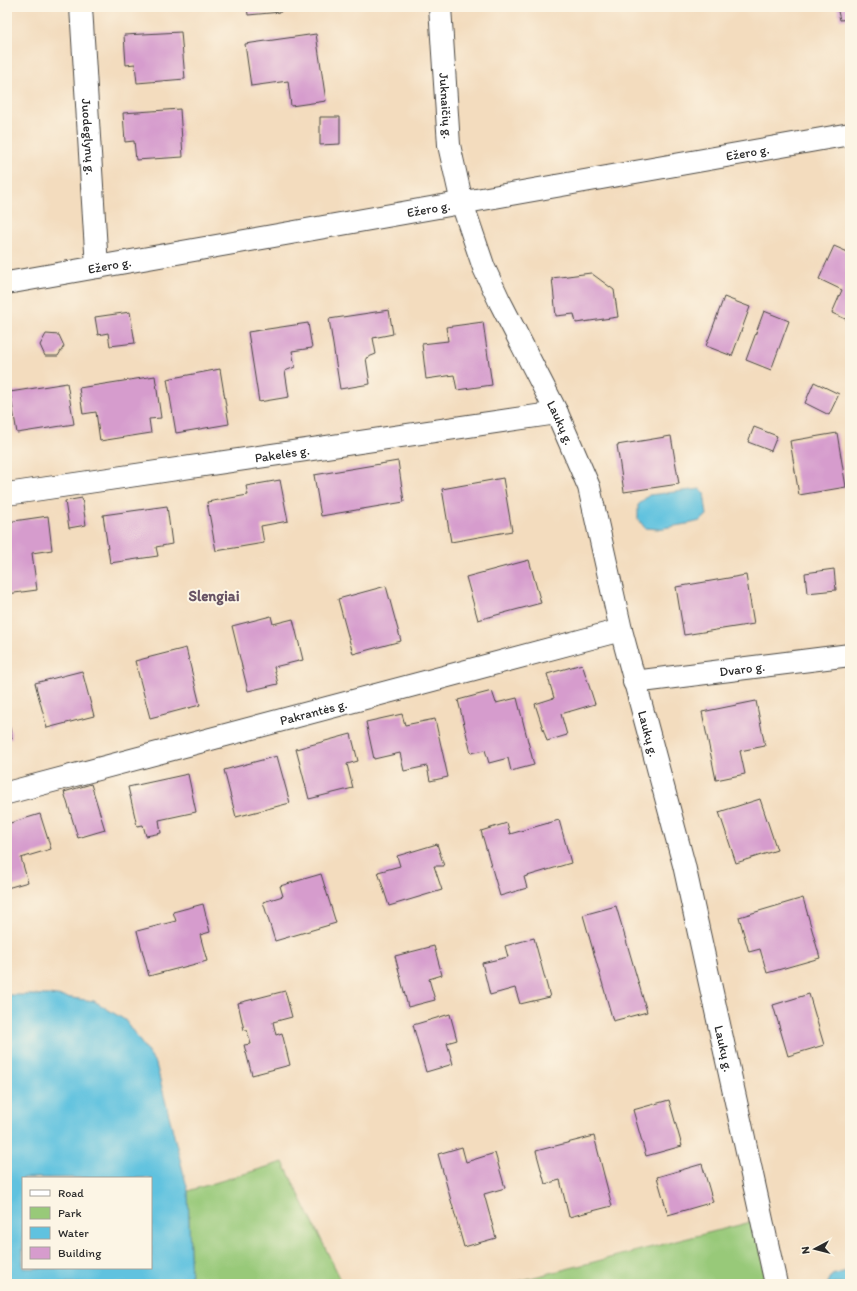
<svg xmlns="http://www.w3.org/2000/svg" width="857" height="1291" font-family="Itim,sans-serif">
	<rect width="100%" height="100%" fill="#fcf5e5"/>
	<filter id="ink" filterUnits="userSpaceOnUse"><feTurbulence type="fractalNoise" baseFrequency=".025" numOctaves="2"/><feDisplacementMap in="SourceGraphic" scale="8" xChannelSelector="R" yChannelSelector="G"/><feConvolveMatrix kernelMatrix="1 2 1 2 8 2 1 2 1" color-interpolation-filters="sRGB"/></filter>
	<filter id="wash" filterUnits="userSpaceOnUse"><feTurbulence type="fractalNoise" baseFrequency=".012" numOctaves="4" result="noise"/><feDisplacementMap in="SourceGraphic" scale="16" xChannelSelector="R" yChannelSelector="G"/><feGaussianBlur stdDeviation="0.9" result="paint"/><feColorMatrix in="noise" values="0 0 0 0 0 0 0 0 0 0 0 0 0 0 0 0 0 1.4 0 .05"/><feComposite in="paint" operator="in"/></filter>
	<g filter="url(#wash)">
		<rect width="100%" height="100%" fill="#f3dcbe"/>
		<g fill="#98c979" stroke="#627a52">
			<polygon points="283,1162 343,1284 191,1284 188,1191"/>
			<polygon points="755,1221 767,1284 507,1284"/>
		</g>
		<g fill="#60c2df" stroke="#467685" fill-rule="evenodd">
			<polygon points="700,489 704,493 707,515 700,521 692,523 658,529 645,528 638,519 638,505 649,495"/>
			<path d="M7,995H49L94,1001L125,1020L156,1064L188,1191L191,1284H7ZM23,1178H151V1268H23Z"/>
			<polygon points="850,1270 850,1284 828,1284 827,1282 832,1275"/>
		</g>
		<g id="blocks">
			<g fill="#d69ccd">
				<polygon points="247,7 280,7 281,12 248,15"/>
				<polygon points="837,7 850,7 850,19 840,20"/>
				<polygon points="181,32 185,79 137,83 135,64 126,65 124,35"/>
				<polygon points="316,34 326,101 291,106 288,81 251,86 245,44"/>
				<polygon points="180,109 183,157 136,160 134,141 125,142 123,113"/>
				<polygon points="320,117 340,117 340,144 320,145"/>
				<polygon points="834,246 850,253 850,321 832,313 842,290 819,279"/>
				<polygon points="591,273 614,290 618,317 576,323 574,314 556,316 552,278"/>
				<polygon points="724,297 750,307 732,356 706,346"/>
				<polygon points="389,310 393,334 373,338 376,354 366,358 370,384 340,389 329,319"/>
				<polygon points="764,311 789,321 771,370 746,360"/>
				<polygon points="130,312 135,343 110,346 108,333 98,335 95,317"/>
				<polygon points="483,322 492,385 457,390 454,375 426,379 422,344 448,341 446,327"/>
				<polygon points="308,323 312,348 292,351 295,367 285,371 289,397 259,402 248,332"/>
				<polygon points="46,334 59,335 64,346 58,356 45,356 40,345"/>
				<polygon points="220,369 229,424 176,433 167,379"/>
				<polygon points="155,376 161,418 149,419 151,433 100,441 96,412 83,414 79,388"/>
				<polygon points="814,382 839,394 829,415 805,403"/>
				<polygon points="67,383 74,424 17,433 10,392"/>
				<polygon points="754,427 777,436 771,451 748,442"/>
				<polygon points="837,433 846,487 799,495 790,441"/>
				<polygon points="671,436 679,484 624,492 617,445"/>
				<polygon points="398,461 404,502 321,516 314,475"/>
				<polygon points="503,478 512,531 451,542 442,489"/>
				<polygon points="280,480 288,521 261,526 264,543 216,551 207,502 248,495 246,486"/>
				<polygon points="82,498 86,525 69,528 65,501"/>
				<polygon points="167,506 172,544 156,547 158,556 110,563 103,515"/>
				<polygon points="48,516 52,550 32,553 37,590 7,594 7,522"/>
				<polygon points="529,560 541,603 478,620 466,577"/>
				<polygon points="834,569 836,590 807,593 805,573"/>
				<polygon points="746,575 754,624 684,635 676,587"/>
				<polygon points="386,586 401,641 353,654 338,599"/>
				<polygon points="271,616 273,624 293,619 303,660 274,667 278,684 248,691 232,626"/>
				<polygon points="186,648 200,705 150,718 135,661"/>
				<polygon points="582,664 595,704 561,714 567,735 547,741 535,704 554,698 547,674"/>
				<polygon points="82,671 94,716 47,728 35,683"/>
				<polygon points="492,691 496,703 517,698 534,765 511,771 508,758 489,763 485,750 471,753 458,700"/>
				<polygon points="756,701 765,746 740,751 745,774 716,780 702,712"/>
				<polygon points="7,714 12,739 7,739"/>
				<polygon points="402,714 405,725 435,719 448,777 430,781 427,766 404,771 400,753 374,759 366,722"/>
				<polygon points="351,734 358,761 347,764 353,788 309,799 296,749"/>
				<polygon points="277,756 290,803 236,817 224,770"/>
				<polygon points="188,774 196,812 159,820 161,833 146,836 143,825 137,826 128,787"/>
				<polygon points="91,784 105,830 78,838 64,792"/>
				<polygon points="760,799 777,850 736,863 719,812"/>
				<polygon points="40,814 51,849 21,858 28,882 7,888 7,824"/>
				<polygon points="559,820 571,863 524,877 527,888 500,896 481,831 507,823 510,834"/>
				<polygon points="437,844 444,866 434,866 442,890 389,906 378,872 400,866 397,856"/>
				<polygon points="321,874 336,923 275,941 263,902 283,896 280,886"/>
				<polygon points="803,898 820,958 767,973 760,949 749,952 739,917"/>
				<polygon points="203,904 210,932 200,935 207,961 149,976 137,931 176,921 173,912"/>
				<polygon points="616,906 647,1012 613,1021 583,915"/>
				<polygon points="534,938 550,997 520,1004 515,988 490,995 482,963 508,957 505,946"/>
				<polygon points="434,946 442,975 429,979 435,1000 408,1007 395,956"/>
				<polygon points="285,991 292,1017 273,1022 276,1035 282,1033 290,1065 252,1075 244,1045 251,1044 247,1030 244,1030 238,1003"/>
				<polygon points="809,994 824,1045 788,1056 773,1005"/>
				<polygon points="450,1014 457,1040 447,1043 453,1064 426,1072 413,1025"/>
				<polygon points="669,1100 682,1146 646,1156 633,1110"/>
				<polygon points="594,1136 612,1206 569,1217 560,1180 545,1184 536,1151"/>
				<polygon points="462,1147 466,1162 495,1153 505,1188 484,1194 496,1238 464,1247 438,1154"/>
				<polygon points="702,1164 713,1202 668,1215 657,1177"/>
			</g>
		</g>
	</g>
	<g filter="url(#ink)">
		<use href="#blocks" fill-opacity="0" stroke="#494641" stroke-width="1"/>
		<g fill="none" stroke-linecap="round" stroke-linejoin="round">
			<g stroke="#494641" stroke-width="24">
				<g id="minor">
					<path id="s1" d="M81,7L97,267"/>
					<path id="s2" d="M440,7L449,145L462,203L484,268L499,300L557,413L589,487L621,630L684,865L776,1284"/>
					<path id="s3" d="M7,494L557,413"/>
					<path id="s4" d="M634,682L850,655"/>
					<path id="s5" d="M7,793L621,630"/>
				</g>
			</g>
			<g stroke="#494641" stroke-width="24">
				<g id="major">
					<path id="s6" d="M7,283L850,134"/>
				</g>
			</g>
			<use href="#minor" stroke="#fff" stroke-width="22"/>
			<use href="#major" stroke="#fff" stroke-width="22"/>
		</g>
	</g>
	<g text-anchor="middle" stroke-width="4" stroke-linejoin="round" paint-order="stroke">
		<g font-size="13" fill="#2b2b2b" stroke="#fcf5e5">
			<text dy="5" stroke="none"><textPath href="#s2" startOffset="99">Juknaičių g.</textPath></text>
			<text dy="5" stroke="none"><textPath href="#s1" startOffset="130">Juodeglynų g.</textPath></text>
			<text dy="5" stroke="none"><textPath href="#s6" startOffset="752">Ežero g.</textPath></text>
			<text dy="5" stroke="none"><textPath href="#s6" startOffset="428">Ežero g.</textPath></text>
			<text dy="5" stroke="none"><textPath href="#s6" startOffset="104">Ežero g.</textPath></text>
			<text dy="5" stroke="none"><textPath href="#s2" startOffset="439">Laukų g.</textPath></text>
			<text dy="5" stroke="none"><textPath href="#s3" startOffset="278">Pakelės g.</textPath></text>
			<text dy="5" stroke="none"><textPath href="#s4" startOffset="109">Dvaro g.</textPath></text>
			<text dy="5" stroke="none"><textPath href="#s5" startOffset="317">Pakrantės g.</textPath></text>
			<text dy="5" stroke="none"><textPath href="#s2" startOffset="763">Laukų g.</textPath></text>
			<text dy="5" stroke="none"><textPath href="#s2" startOffset="1087">Laukų g.</textPath></text>
		</g>
		<g font-size="15" font-weight="bold" fill="#675364" stroke="#fcf5e5">
			<text x="214" y="601">Slengiai</text>
		</g>
	</g>
	<rect width="857" height="1291" fill="none" stroke="#fcf5e5" stroke-width="24"/>
	<rect x="22" y="1177" width="130" height="92" fill="#fcf5e5" stroke="#a8a49b"/>
	<rect x="30" y="1190" width="20" height="6" fill="#ffffff" stroke="#a8a49b"/>
	<text x="58" y="1197" font-size="12" fill="#2b2b2b">Road</text>
	<rect x="30" y="1207" width="20" height="12" fill="#98c979" stroke="#a8a49b"/>
	<text x="58" y="1217" font-size="12" fill="#2b2b2b">Park</text>
	<rect x="30" y="1227" width="20" height="12" fill="#60c2df" stroke="#a8a49b"/>
	<text x="58" y="1237" font-size="12" fill="#2b2b2b">Water</text>
	<rect x="30" y="1247" width="20" height="12" fill="#d69ccd" stroke="#a8a49b"/>
	<text x="58" y="1257" font-size="12" fill="#2b2b2b">Building</text>
	<g transform="translate(815 1249) rotate(263)" stroke="#fcf5e5" stroke-width="3" paint-order="stroke">
	<path d="M0-3L7 15L0 10L-7 15Z" fill="#2b2b2b"/>
	<text y="-6" font-size="11" font-weight="bold" text-anchor="middle" fill="#2b2b2b">N</text>
	</g>
</svg>
